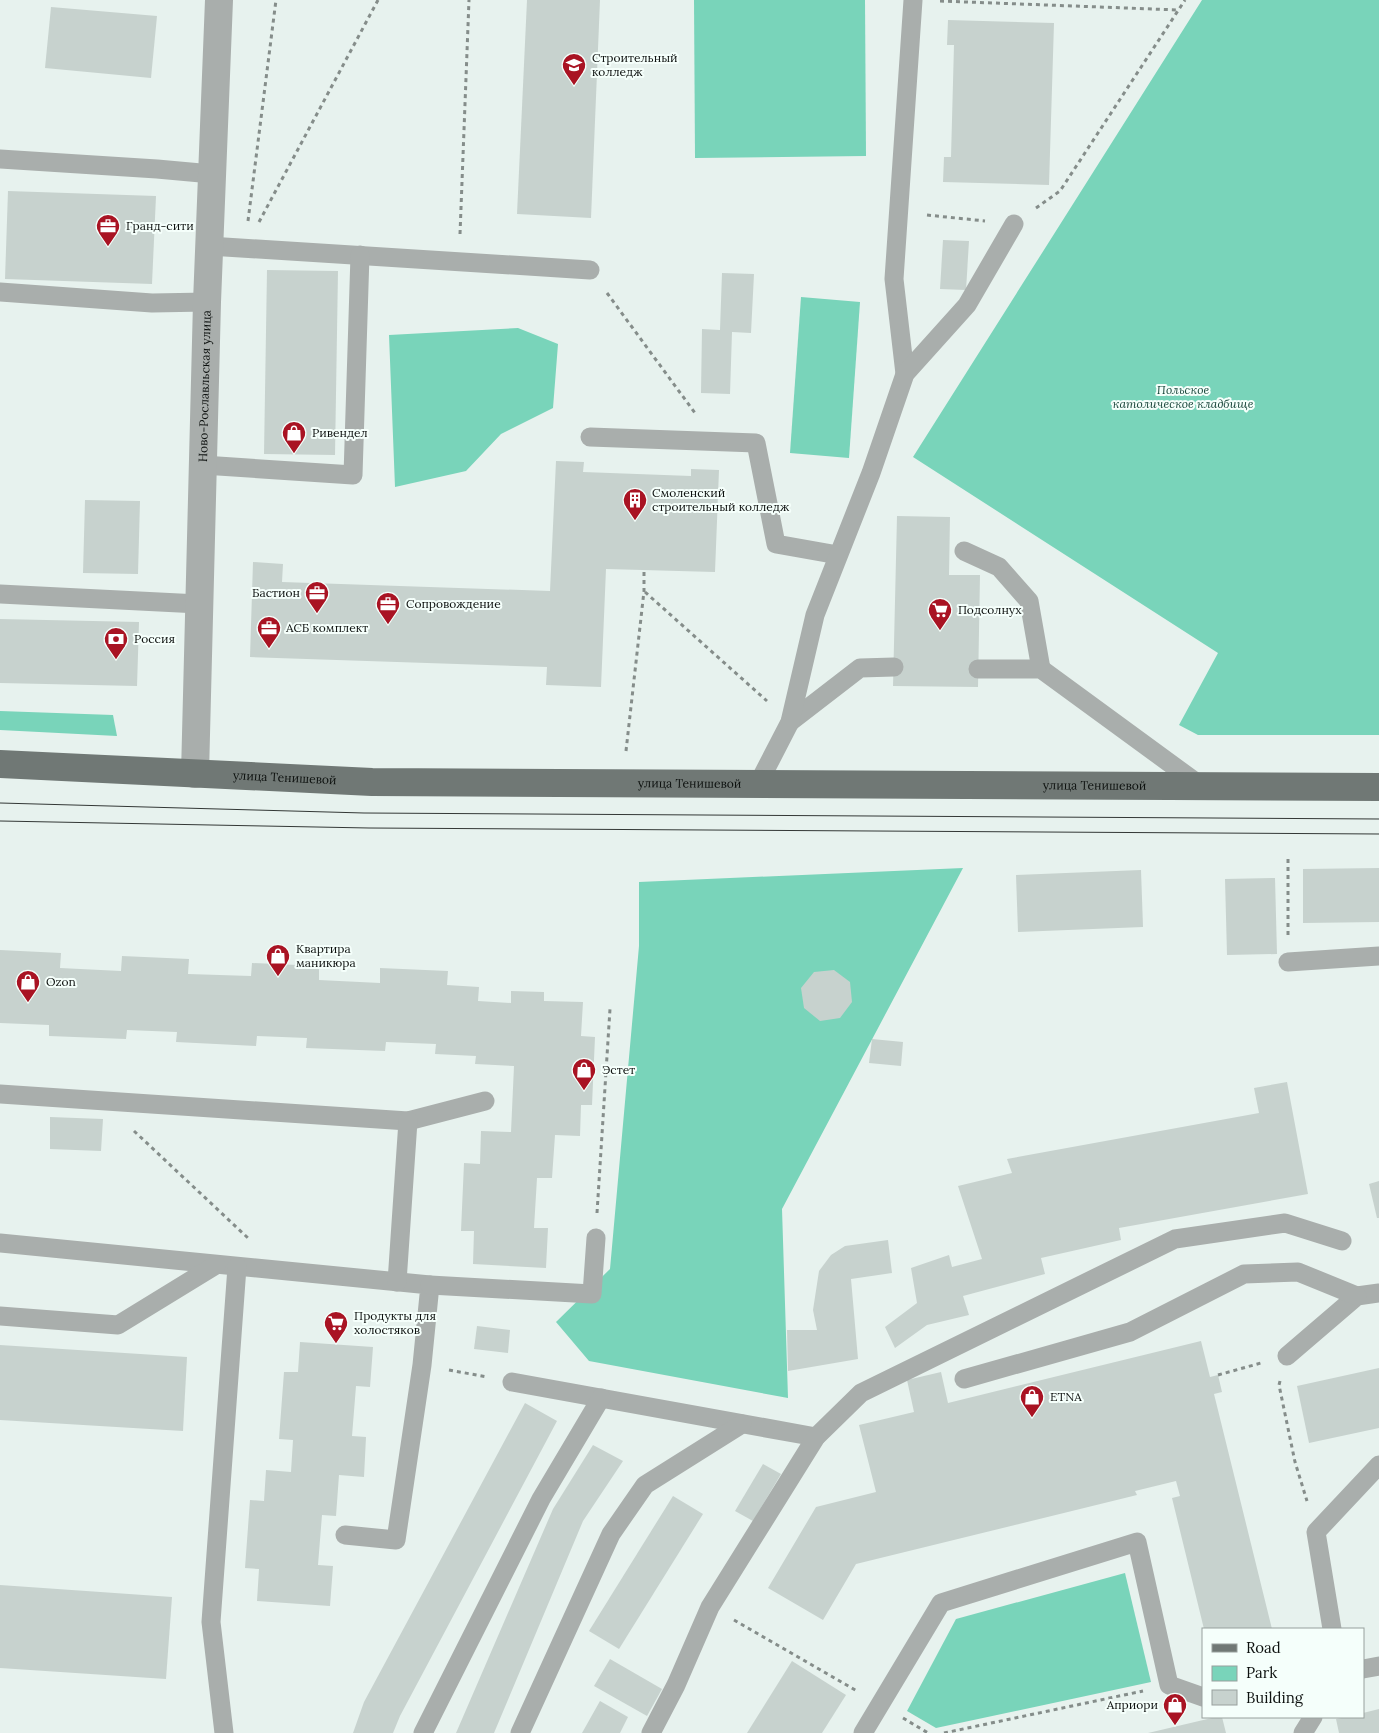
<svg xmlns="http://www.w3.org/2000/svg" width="1379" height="1733" font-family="Lora,serif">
	<rect width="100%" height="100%" fill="#e7f2ee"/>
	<g fill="#79d4ba">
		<polygon points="694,0 865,0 866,156 695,158"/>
		<polygon points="1202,0 1379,0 1379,735 1198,735 1179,725 1218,653 913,457"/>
		<polygon points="801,297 860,302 849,458 790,453"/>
		<polygon points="518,328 558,344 553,408 501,434 466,471 395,487 389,335"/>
		<polygon points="0,711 113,715 117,736 0,730"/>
		<polygon points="963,868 782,1209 788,1398 589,1361 556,1322 610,1269 639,946 639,882"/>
		<polygon points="1125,1573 1151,1682 936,1728 907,1711 956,1619"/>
	</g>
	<g fill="#c7d2ce">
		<polygon points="527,0 600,0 591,218 517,214"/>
		<polygon points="51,7 157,16 151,78 45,68"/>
		<polygon points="948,20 1054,23 1049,185 943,182 944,157 951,157 954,45 947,45"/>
		<polygon points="8,191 156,196 152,284 5,279"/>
		<polygon points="943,240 969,241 966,290 940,289"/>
		<polygon points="267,270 338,271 335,455 264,454"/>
		<polygon points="722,273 754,274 751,333 732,332 730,394 701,393 702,329 720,330"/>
		<polygon points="556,461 584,462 583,472 691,476 691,469 719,470 715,572 606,569 601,687 546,685 547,667 250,657 253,562 283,564 282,582 550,591"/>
		<polygon points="85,500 140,501 138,574 83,573"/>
		<polygon points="897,516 950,517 949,575 980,575 978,687 893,686"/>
		<polygon points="0,619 139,622 137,686 0,683"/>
		<polygon points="1379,868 1379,922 1303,923 1303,869"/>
		<polygon points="1141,870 1143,927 1018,932 1016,875"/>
		<polygon points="1275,878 1277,954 1227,955 1225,879"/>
		<polygon points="0,950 61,953 60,968 121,971 122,956 189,959 188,974 251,976 252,963 319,966 319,980 380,983 380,968 448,971 447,985 479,987 478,1001 511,1003 511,991 544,992 544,1001 583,1002 581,1036 595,1037 592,1105 581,1105 580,1136 555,1135 552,1178 537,1178 534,1228 548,1228 546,1268 473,1264 474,1231 461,1231 464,1163 480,1164 481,1131 511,1132 514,1066 475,1064 476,1056 435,1054 436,1044 386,1042 385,1051 306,1048 307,1038 257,1036 256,1046 176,1042 177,1032 127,1030 126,1039 49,1036 49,1025 0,1023"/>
		<polygon points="834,970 850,982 852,1002 840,1018 820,1021 804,1008 801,988 814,972"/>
		<polygon points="872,1039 903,1042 901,1066 869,1063"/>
		<polygon points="1287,1082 1308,1194 1119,1228 1121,1240 1041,1258 1045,1274 963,1296 969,1315 927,1325 895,1348 885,1327 917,1303 911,1268 949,1255 952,1267 982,1259 958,1186 1012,1173 1007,1159 1259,1113 1254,1088"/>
		<polygon points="50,1117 103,1119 101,1151 50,1149"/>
		<polygon points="1379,1181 1379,1218 1377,1218 1369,1184"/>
		<polygon points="888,1240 892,1273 851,1279 858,1359 788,1371 787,1330 817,1330 813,1310 819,1271 831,1255 845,1246"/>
		<polygon points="477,1326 510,1330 508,1353 474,1349"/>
		<polygon points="1201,1341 1210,1377 1218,1375 1222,1392 1214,1394 1272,1629 1204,1629 1172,1498 1180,1496 1176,1481 1135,1491 1137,1495 856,1564 823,1620 768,1588 816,1507 876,1492 859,1425 914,1412 907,1380 941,1372 948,1403"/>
		<polygon points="300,1342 373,1347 370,1387 356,1386 352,1436 366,1437 364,1477 339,1475 336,1516 322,1515 318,1565 333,1566 330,1606 257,1601 259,1569 245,1568 250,1500 264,1501 266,1470 291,1472 293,1440 279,1439 284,1372 298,1372"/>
		<polygon points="0,1345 187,1357 183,1431 0,1420"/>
		<polygon points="1379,1368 1379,1428 1309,1443 1297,1386"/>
		<polygon points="525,1403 557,1421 400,1716 393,1733 353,1733 364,1702"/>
		<polygon points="593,1445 623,1461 583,1521 494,1733 456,1733 553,1509"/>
		<polygon points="763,1464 781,1474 753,1521 735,1511"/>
		<polygon points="673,1496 703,1514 619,1649 589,1631"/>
		<polygon points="0,1585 172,1597 166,1679 0,1668"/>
		<polygon points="610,1659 662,1689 647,1716 594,1686"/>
		<polygon points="792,1661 846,1695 822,1733 747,1733"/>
		<polygon points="600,1701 628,1717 620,1733 582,1733"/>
		<polygon points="1379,1709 1379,1733 1339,1733 1336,1719 1347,1717 1363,1717 1363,1713"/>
		<polygon points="1216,1717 1222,1717 1226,1733 1148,1733"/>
	</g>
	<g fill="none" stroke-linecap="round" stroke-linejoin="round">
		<g stroke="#858d8a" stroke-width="3" stroke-dasharray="4 4" stroke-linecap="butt">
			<polyline points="940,1 1179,10"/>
			<polyline points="1036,208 1060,191 1185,0"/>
			<polyline points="927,215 985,221"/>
			<polyline points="248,221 276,0"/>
			<polyline points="259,222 378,0"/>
			<polyline points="460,234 469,0"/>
			<polyline points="607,293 695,413"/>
			<polyline points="645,592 767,701"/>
			<polyline points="626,751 644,591 644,570"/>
			<polyline points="1288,935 1288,856"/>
			<polyline points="134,1131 248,1238"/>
			<polyline points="597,1213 610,1009"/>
			<polyline points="449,1370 487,1377"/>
			<polyline points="1218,1375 1261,1363"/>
			<polyline points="1280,1381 1279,1385 1295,1462 1307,1501"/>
			<polyline points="734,1620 857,1691"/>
			<polyline points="903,1718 928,1733"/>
			<polyline points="944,1733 1143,1691"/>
		</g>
		<g stroke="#a9aeac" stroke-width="19">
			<polyline points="0,159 157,169 212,174"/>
			<polyline points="209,246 590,270"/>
			<polyline points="0,292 152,303 207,302"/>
			<polyline points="905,374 894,279 913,0"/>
			<polyline points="590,437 756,443 776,544 838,555"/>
			<polyline points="203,465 353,475 360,255"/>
			<polyline points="964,551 999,567 1029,601 1041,669"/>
			<polyline points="0,594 199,604"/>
			<polyline points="978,669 1041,669 1201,786"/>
			<polyline points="790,722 860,668 894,667"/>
			<polyline points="758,784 790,722 815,615 871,473 905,374 967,305 1014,224"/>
			<polyline points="1288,962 1379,956"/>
			<polyline points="0,1094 408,1121 485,1101"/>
			<polyline points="0,1243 430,1285 422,1365 396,1540 345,1535"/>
			<polyline points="397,1282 408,1121"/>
			<polyline points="430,1285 592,1294 596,1238"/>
			<polyline points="0,1316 118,1325 216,1265"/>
			<polyline points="1287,1356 1357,1296 1379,1293"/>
			<polyline points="964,1379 1130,1332 1244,1274 1298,1272 1357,1296"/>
			<polyline points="512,1382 816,1437"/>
			<polyline points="1332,1629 1316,1532 1379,1465"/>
			<polyline points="1363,1669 1379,1666"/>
			<polyline points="224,1733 211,1622 237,1267"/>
			<polyline points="423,1733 541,1499 601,1398"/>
			<polyline points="520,1733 611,1534 645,1485 742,1424"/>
			<polyline points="651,1733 676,1685 710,1607 816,1437 861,1393 1175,1239 1285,1223 1342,1241"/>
			<polyline points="863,1733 941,1603 1137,1542 1169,1685 1203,1697"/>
			<polyline points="1303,1733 1313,1717"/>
		</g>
		<path stroke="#a9aeac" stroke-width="28" id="s1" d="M195,774L207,302L219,0"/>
		<path stroke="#707875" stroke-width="28" id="s2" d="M0,764L372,782L1379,787"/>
		<g stroke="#333836" stroke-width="1">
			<polyline points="0,803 364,813 1379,819"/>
			<polyline points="0,821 369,828 1379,834"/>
		</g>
	</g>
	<defs>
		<g id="university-pin" transform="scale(1.25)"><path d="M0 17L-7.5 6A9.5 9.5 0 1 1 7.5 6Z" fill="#a91323" stroke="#f5fffb"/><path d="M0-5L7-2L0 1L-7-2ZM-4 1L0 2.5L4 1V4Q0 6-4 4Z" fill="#fff"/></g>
		<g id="office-pin" transform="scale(1.25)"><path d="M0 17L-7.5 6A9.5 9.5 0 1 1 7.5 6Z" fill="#a91323" stroke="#f5fffb"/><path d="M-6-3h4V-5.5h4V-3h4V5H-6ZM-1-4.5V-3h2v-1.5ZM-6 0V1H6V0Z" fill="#fff"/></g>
		<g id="shop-pin" transform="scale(1.25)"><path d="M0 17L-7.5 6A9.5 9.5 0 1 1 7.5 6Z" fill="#a91323" stroke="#f5fffb"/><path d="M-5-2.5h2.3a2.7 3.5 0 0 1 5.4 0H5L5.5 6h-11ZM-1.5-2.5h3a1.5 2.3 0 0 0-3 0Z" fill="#fff"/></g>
		<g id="building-pin" transform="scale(1.25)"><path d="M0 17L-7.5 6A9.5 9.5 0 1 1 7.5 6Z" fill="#a91323" stroke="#f5fffb"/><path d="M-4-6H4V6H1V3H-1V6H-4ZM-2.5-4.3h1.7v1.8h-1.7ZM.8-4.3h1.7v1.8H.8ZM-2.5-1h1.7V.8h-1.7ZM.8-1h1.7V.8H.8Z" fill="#fff"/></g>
		<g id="supermarket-pin" transform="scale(1.25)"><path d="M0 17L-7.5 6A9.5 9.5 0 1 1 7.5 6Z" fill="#a91323" stroke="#f5fffb"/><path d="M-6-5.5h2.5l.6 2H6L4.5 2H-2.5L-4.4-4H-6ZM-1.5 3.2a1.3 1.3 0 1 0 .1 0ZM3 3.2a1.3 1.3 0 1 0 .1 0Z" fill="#fff"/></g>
		<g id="bank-pin" transform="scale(1.25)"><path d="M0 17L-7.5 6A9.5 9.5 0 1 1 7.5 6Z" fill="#a91323" stroke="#f5fffb"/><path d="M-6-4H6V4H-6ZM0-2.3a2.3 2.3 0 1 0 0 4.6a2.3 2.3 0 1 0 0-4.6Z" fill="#fff"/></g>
	</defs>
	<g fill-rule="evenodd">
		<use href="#university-pin" x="574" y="65"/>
		<use href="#office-pin" x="108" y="226"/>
		<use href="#shop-pin" x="294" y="433"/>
		<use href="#building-pin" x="635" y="500"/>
		<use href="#office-pin" x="317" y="593"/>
		<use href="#office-pin" x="388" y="604"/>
		<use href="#supermarket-pin" x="940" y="610"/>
		<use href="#office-pin" x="269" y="628"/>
		<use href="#bank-pin" x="116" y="639"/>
		<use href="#shop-pin" x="278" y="956"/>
		<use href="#shop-pin" x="28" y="982"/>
		<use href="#shop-pin" x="584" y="1070"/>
		<use href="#supermarket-pin" x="336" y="1323"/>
		<use href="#shop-pin" x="1032" y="1397"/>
		<use href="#shop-pin" x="1175" y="1705"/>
	</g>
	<g text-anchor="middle" stroke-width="4" stroke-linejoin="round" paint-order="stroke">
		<g font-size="12" fill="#0d110f" stroke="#f5fffb" text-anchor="start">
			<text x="592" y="62">Строительный<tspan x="592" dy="14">колледж</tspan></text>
			<text x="126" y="230">Гранд-сити</text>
			<text x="312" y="437">Ривендел</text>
			<text x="652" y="497">Смоленский<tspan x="652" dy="14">строительный колледж</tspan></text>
			<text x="300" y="597" text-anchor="end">Бастион</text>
			<text x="406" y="608">Сопровождение</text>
			<text x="958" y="614">Подсолнух</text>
			<text x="286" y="632">АСБ комплект</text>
			<text x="134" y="643">Россия</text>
			<text x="296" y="953">Квартира<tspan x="296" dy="14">маникюра</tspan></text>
			<text x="46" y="986">Ozon</text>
			<text x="602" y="1074">Эстет</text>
			<text x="354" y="1320">Продукты для<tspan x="354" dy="14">холостяков</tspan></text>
			<text x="1050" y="1401">ETNA</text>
			<text x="1158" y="1709" text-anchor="end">Априори</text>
		</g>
		<g font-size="12" fill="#0d110f" stroke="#f5fffb">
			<text dy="4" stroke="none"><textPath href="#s1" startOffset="388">Ново-Рославльская улица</textPath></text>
			<text dy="4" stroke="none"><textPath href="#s2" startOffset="285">улица Тенишевой</textPath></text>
			<text dy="4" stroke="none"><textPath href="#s2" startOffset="690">улица Тенишевой</textPath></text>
			<text dy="4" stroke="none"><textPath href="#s2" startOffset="1095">улица Тенишевой</textPath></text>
		</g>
		<g font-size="12" font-style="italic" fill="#18463a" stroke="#f5fffb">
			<text x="1183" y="394">Польское<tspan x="1183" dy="14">католическое кладбище</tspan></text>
		</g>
	</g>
	<rect x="1202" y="1628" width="162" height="90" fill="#f5fffb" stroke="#98a09d"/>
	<rect x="1212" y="1644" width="25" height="8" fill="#707875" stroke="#98a09d"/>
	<text x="1246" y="1653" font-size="15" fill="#0d110f">Road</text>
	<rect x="1212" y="1666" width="25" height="15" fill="#79d4ba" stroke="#98a09d"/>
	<text x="1246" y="1678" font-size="15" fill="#0d110f">Park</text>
	<rect x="1212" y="1690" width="25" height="15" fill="#c7d2ce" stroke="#98a09d"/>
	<text x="1246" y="1703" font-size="15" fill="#0d110f">Building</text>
</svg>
